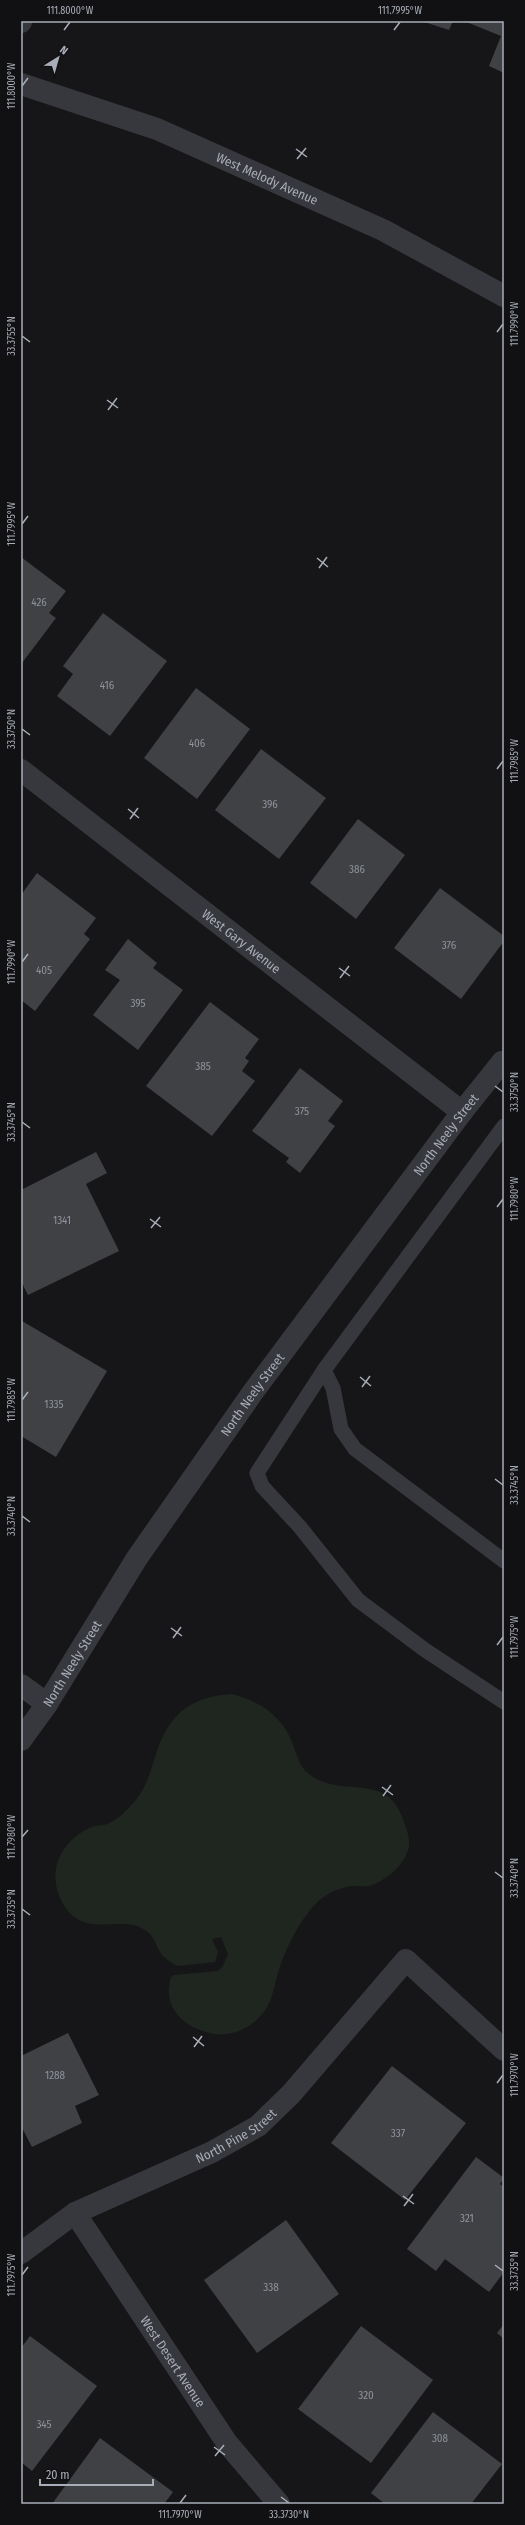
<svg xmlns="http://www.w3.org/2000/svg" width="525" height="2525" font-family="'Fira Sans Condensed',sans-serif">
	<rect width="100%" height="100%" fill="#161618"/>
	<path fill="#1e261f" d="M232,1694C262,1702 284,1717 294,1747C298,1758 300,1767 309,1774C342,1800 386,1770 403,1819C405,1826 409,1834 409,1841C411,1860 387,1881 369,1886C365,1887 358,1886 353,1886C342,1887 330,1892 321,1899C304,1912 285,1949 279,1970C275,1982 273,1998 266,2009C255,2026 234,2037 214,2034C200,2031 188,2027 178,2015C168,2004 167,1991 171,1977L174,1975L218,1971L223,1966L228,1954L221,1937L212,1939L218,1952L215,1962L177,1966C172,1963 166,1959 162,1955C156,1947 155,1936 145,1930C119,1913 81,1943 60,1898C47,1868 63,1839 92,1827C97,1825 102,1826 107,1824C118,1820 127,1810 135,1801C146,1788 150,1773 155,1757C168,1715 188,1697 232,1694Z"/>
	<g fill="#404145">
		<polygon points="421,21 453,21 449,30"/>
		<polygon points="464,21 504,21 504,73 489,66 501,36"/>
		<polygon points="21,557 66,591 49,613 56,618 22,663"/>
		<polygon points="103,613 167,661 110,736 57,696 73,674 63,666"/>
		<polygon points="196,688 250,729 197,799 144,758"/>
		<polygon points="261,749 326,798 279,859 215,810"/>
		<polygon points="358,819 405,855 356,919 310,883"/>
		<polygon points="37,873 96,918 84,934 90,939 35,1011 21,1000 21,895"/>
		<polygon points="440,888 504,936 504,941 461,999 394,948"/>
		<polygon points="128,939 157,963 153,968 183,990 138,1050 93,1015 120,980 105,970"/>
		<polygon points="210,1002 259,1039 245,1058 249,1061 242,1071 255,1081 212,1136 146,1086"/>
		<polygon points="300,1068 343,1101 328,1121 335,1126 300,1173 286,1162 289,1158 252,1131"/>
		<polygon points="96,1152 107,1173 86,1184 119,1251 28,1295 21,1281 21,1190"/>
		<polygon points="22,1321 107,1371 56,1457 21,1436"/>
		<polygon points="68,2033 99,2095 75,2106 82,2123 32,2147 21,2126 21,2056"/>
		<polygon points="392,2066 466,2123 405,2200 331,2143"/>
		<polygon points="476,2157 504,2178 500,2184 504,2187 504,2272 489,2292 445,2259 436,2271 407,2249"/>
		<polygon points="286,2220 339,2294 257,2353 204,2280"/>
		<polygon points="504,2324 504,2339 497,2333"/>
		<polygon points="361,2326 433,2380 371,2463 298,2409"/>
		<polygon points="30,2336 97,2386 32,2471 21,2462 21,2348"/>
		<polygon points="433,2412 502,2464 471,2504 385,2504 371,2493"/>
		<polygon points="100,2438 173,2492 164,2504 52,2504"/>
	</g>
	<g fill="none" stroke-linecap="round" stroke-linejoin="round">
		<g stroke="#37383d" stroke-width="15">
			<polyline points="504,1126 324,1370 257,1473 262,1486 300,1527 358,1600 425,1650 504,1702"/>
			<polyline points="324,1370 333,1388 341,1429 355,1449 504,1561"/>
		</g>
		<g stroke="#37383d" stroke-width="22">
			<polyline points="21,22 21,21"/>
			<path id="s1" d="M21,84L157,129L383,230L504,296"/>
			<path id="s2" d="M21,770L462,1112"/>
			<polyline points="21,1685 47,1704"/>
			<path id="s3" d="M21,1740L47,1704L137,1558L253,1392L462,1112L502,1062"/>
			<path id="s4" d="M75,2213L227,2443L279,2504"/>
			<path id="s5" d="M21,2253L75,2213L212,2152L258,2126L291,2094L406,1960L504,2050"/>
		</g>
	</g>
	<path fill="none" stroke="#a8adb8" stroke-width="1.5" d="M64,30L70,22M394,30L400,22M22,86L28,78M296,149L307,157M297,159L306,148M497,332L503,324M22,336L30,342M107,400L118,408M108,410L117,398M22,524L28,516M317,558L328,567M319,568L327,557M22,729L30,735M497,769L503,761M128,809L139,818M130,819L138,808M22,962L28,954M339,968L350,976M340,978L349,966M495,1086L503,1092M22,1122L30,1128M497,1207L503,1199M150,1219L161,1227M151,1228L160,1217M360,1377L371,1386M362,1387L370,1376M22,1400L28,1392M495,1479L503,1485M22,1516L30,1522M171,1628L182,1636M173,1638L181,1627M497,1645L503,1637M382,1787L393,1795M383,1796L391,1785M22,1837L28,1830M495,1872L503,1878M22,1909L30,1915M193,2037L204,2046M194,2047L202,2036M497,2083L503,2075M403,2196L414,2204M404,2206L413,2194M495,2265L503,2271M22,2275L28,2267M214,2447L225,2455M215,2456L224,2445M281,2497L289,2503M180,2503L186,2495"/>
	<g text-anchor="middle" stroke-width="3" stroke-linejoin="round" paint-order="stroke">
		<g font-size="11" fill="#8e929b">
			<text x="39" y="606">426</text>
			<text x="107" y="689">416</text>
			<text x="197" y="747">406</text>
			<text x="270" y="808">396</text>
			<text x="357" y="873">386</text>
			<text x="449" y="949">376</text>
			<text x="44" y="974">405</text>
			<text x="138" y="1007">395</text>
			<text x="203" y="1070">385</text>
			<text x="302" y="1115">375</text>
			<text x="62" y="1224">1341</text>
			<text x="54" y="1408">1335</text>
			<text x="55" y="2079">1288</text>
			<text x="398" y="2137">337</text>
			<text x="467" y="2222">321</text>
			<text x="271" y="2291">338</text>
			<text x="366" y="2399">320</text>
			<text x="44" y="2428">345</text>
			<text x="440" y="2442">308</text>
		</g>
		<g font-size="13" fill="#a8adb8" stroke="#111113">
			<text dy="5" stroke="none"><textPath href="#s1" startOffset="264">West Melody Avenue</textPath></text>
			<text dy="5" stroke="none"><textPath href="#s2" startOffset="279">West Gary Avenue</textPath></text>
			<text dy="5" stroke="none"><textPath href="#s3" startOffset="740">North Neely Street</textPath></text>
			<text dy="5" stroke="none"><textPath href="#s3" startOffset="416">North Neely Street</textPath></text>
			<text dy="5" stroke="none"><textPath href="#s3" startOffset="92">North Neely Street</textPath></text>
			<text dy="5" stroke="none"><textPath href="#s5" startOffset="246">North Pine Street</textPath></text>
			<text dy="5" stroke="none"><textPath href="#s4" startOffset="178">West Desert Avenue</textPath></text>
		</g>
	</g>
	<rect width="525" height="2525" fill="none" stroke="#111113" stroke-width="44"/>
	<g transform="translate(58 58) rotate(37)" stroke="#111113" stroke-width="3" paint-order="stroke">
	<path d="M0-3L7 15L0 10L-7 15Z" fill="#a8adb8"/>
	<text y="-6" font-size="11" font-weight="bold" text-anchor="middle" fill="#a8adb8">N</text>
	</g>
	<path d="M40 2479v6h113v-6" fill="none" stroke="#a8adb8" stroke-width="2"/>
	<text x="46" y="2479" font-size="12" fill="#a8adb8" stroke="#111113" stroke-width="3" paint-order="stroke">20 m</text>
	<rect x="22" y="22" width="481" height="2481" fill="none" stroke="#a8adb8" stroke-width="1.5"/>
	<g font-size="10" text-anchor="middle" fill="#a8adb8">
		<text x="70" y="14">111.8000°W</text>
		<text x="400" y="14">111.7995°W</text>
		<text transform="translate(11 86) rotate(-90)" y="4">111.8000°W</text>
		<text transform="translate(514 324) rotate(-90)" y="4">111.7990°W</text>
		<text transform="translate(11 336) rotate(-90)" y="4">33.3755°N</text>
		<text transform="translate(11 524) rotate(-90)" y="4">111.7995°W</text>
		<text transform="translate(11 729) rotate(-90)" y="4">33.3750°N</text>
		<text transform="translate(514 761) rotate(-90)" y="4">111.7985°W</text>
		<text transform="translate(11 962) rotate(-90)" y="4">111.7990°W</text>
		<text transform="translate(514 1092) rotate(-90)" y="4">33.3750°N</text>
		<text transform="translate(11 1122) rotate(-90)" y="4">33.3745°N</text>
		<text transform="translate(514 1199) rotate(-90)" y="4">111.7980°W</text>
		<text transform="translate(11 1400) rotate(-90)" y="4">111.7985°W</text>
		<text transform="translate(514 1485) rotate(-90)" y="4">33.3745°N</text>
		<text transform="translate(11 1516) rotate(-90)" y="4">33.3740°N</text>
		<text transform="translate(514 1637) rotate(-90)" y="4">111.7975°W</text>
		<text transform="translate(11 1837) rotate(-90)" y="4">111.7980°W</text>
		<text transform="translate(514 1878) rotate(-90)" y="4">33.3740°N</text>
		<text transform="translate(11 1909) rotate(-90)" y="4">33.3735°N</text>
		<text transform="translate(514 2075) rotate(-90)" y="4">111.7970°W</text>
		<text transform="translate(514 2271) rotate(-90)" y="4">33.3735°N</text>
		<text transform="translate(11 2275) rotate(-90)" y="4">111.7975°W</text>
		<text x="180" y="2518">111.7970°W</text>
		<text x="289" y="2518">33.3730°N</text>
	</g>
</svg>
